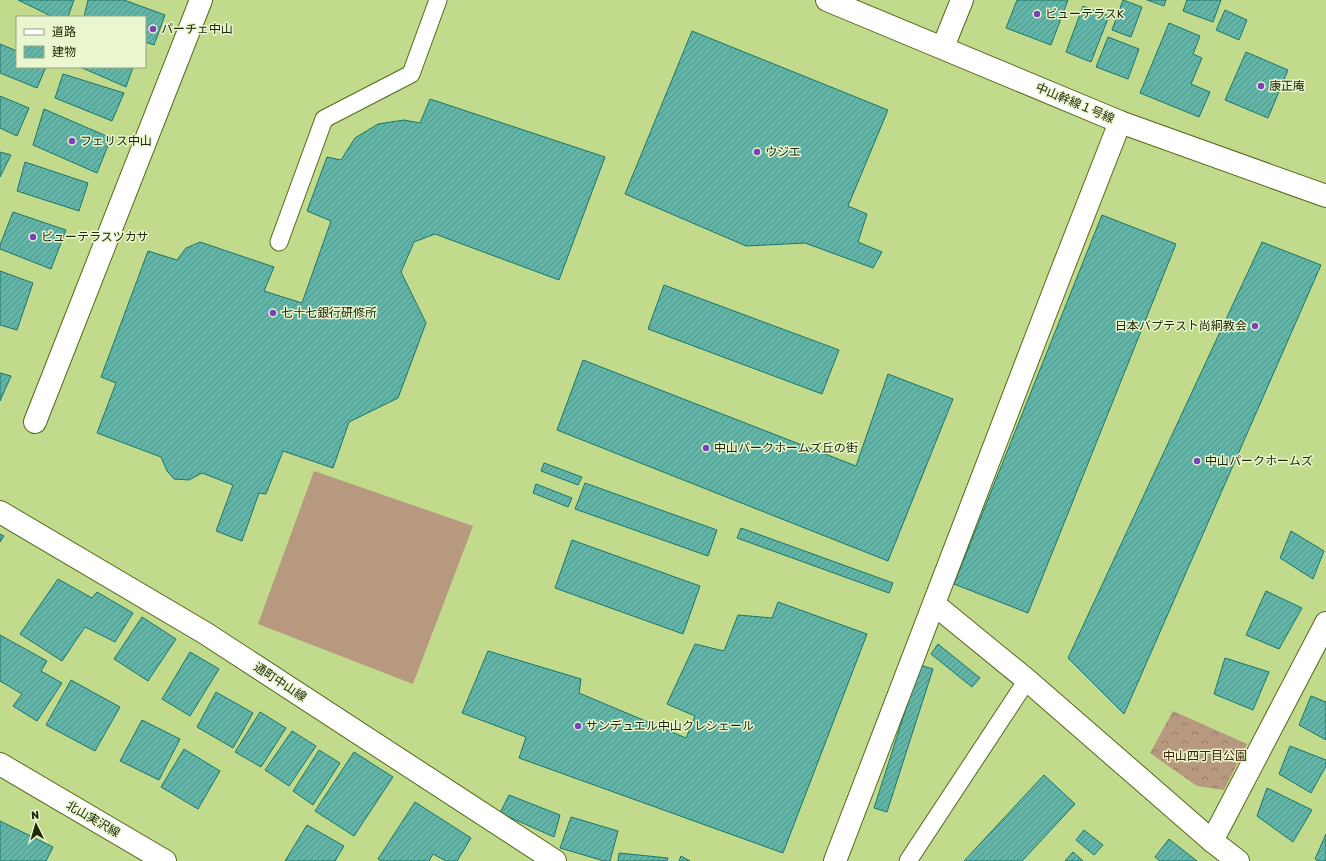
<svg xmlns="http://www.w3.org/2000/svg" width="1326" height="861" font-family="Rubik,'Noto Sans JP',sans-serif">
	<defs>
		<pattern id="forest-crowns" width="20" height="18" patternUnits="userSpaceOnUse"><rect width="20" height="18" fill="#b7997f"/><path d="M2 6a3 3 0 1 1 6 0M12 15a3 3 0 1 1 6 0" fill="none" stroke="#947d66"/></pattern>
		<pattern id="building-hatch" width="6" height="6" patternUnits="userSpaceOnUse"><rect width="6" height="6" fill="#64b4a7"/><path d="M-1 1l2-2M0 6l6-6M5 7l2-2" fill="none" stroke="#529286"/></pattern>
	</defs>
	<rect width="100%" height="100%" fill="#c2da8c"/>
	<polygon fill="url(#forest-crowns)" points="1173,711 1247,744 1224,790 1197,786 1150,753"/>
	<polygon fill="#b7997f" points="314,471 473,526 413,684 258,624"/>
	<g fill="url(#building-hatch)" stroke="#1c766b">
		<polygon points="18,0 74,0 68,17 53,17"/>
		<polygon points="88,0 124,0 165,15 154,45 145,42 145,17 84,17"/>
		<polygon points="1017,0 1068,0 1051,45 1006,28"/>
		<polygon points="1123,0 1142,7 1131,37 1112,30"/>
		<polygon points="1147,0 1166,0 1164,6"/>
		<polygon points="1187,0 1221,0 1213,22 1183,11"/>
		<polygon points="1083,6 1109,16 1091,62 1066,52"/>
		<polygon points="1225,10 1247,20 1239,40 1216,30"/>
		<polygon points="1169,23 1200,36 1193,54 1202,58 1191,84 1210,92 1199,117 1140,93"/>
		<polygon points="692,31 888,110 848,206 867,214 858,242 882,252 873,268 805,243 746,246 625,194"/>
		<polygon points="1108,37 1139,49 1128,79 1096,67"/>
		<polygon points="0,44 17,51 17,67 46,67 37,88 0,73"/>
		<polygon points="1246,52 1288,70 1268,118 1225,100"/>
		<polygon points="80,67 133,67 126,87"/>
		<polygon points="63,74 124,93 112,121 55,98"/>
		<polygon points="0,96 29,108 17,136 0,128"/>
		<polygon points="430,99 605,157 559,280 435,234 414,242 401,272 426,323 398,398 349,422 333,468 283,451 266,494 259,493 242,541 216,531 233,485 202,473 189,480 174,479 167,471 161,457 97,433 116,383 101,377 148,251 177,260 186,248 200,242 274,267 264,291 302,303 331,221 307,211 327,157 341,160 355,138 378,124 404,120 420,123"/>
		<polygon points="44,109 111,138 97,173 33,145"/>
		<polygon points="0,152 11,155 0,177"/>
		<polygon points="25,162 88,183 79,211 17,191"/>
		<polygon points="13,212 66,230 51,269 0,249 0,245"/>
		<polygon points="1102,215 1176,244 1028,613 954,584"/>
		<polygon points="1262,242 1321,265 1124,714 1068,658"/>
		<polygon points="0,271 33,283 17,330 0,325"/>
		<polygon points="664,285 839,350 822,394 648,329"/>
		<polygon points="583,360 856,466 888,374 953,399 888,561 557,430"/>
		<polygon points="0,373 11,376 0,401"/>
		<polygon points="544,463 582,477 578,485 541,471"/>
		<polygon points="585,483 717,530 708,556 575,509"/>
		<polygon points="536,484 572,498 568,507 533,493"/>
		<polygon points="741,528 893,583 889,593 737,538"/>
		<polygon points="1291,531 1324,551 1313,579 1280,558"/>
		<polygon points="0,534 4,536 0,542"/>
		<polygon points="572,540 700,586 683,634 555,588"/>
		<polygon points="58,579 92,598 97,592 133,613 115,642 85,627 62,661 20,634"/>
		<polygon points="1266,591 1302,608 1279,649 1246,635"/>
		<polygon points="778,602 867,634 783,853 519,758 526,737 462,713 488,651 581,679 579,693 686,738 695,716 667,704 695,644 724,651 738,615 772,618"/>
		<polygon points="142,617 176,639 148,681 114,659"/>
		<polygon points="0,635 47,661 41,671 62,683 37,721 13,706 22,694 0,681"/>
		<polygon points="938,644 980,678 972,687 931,654"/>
		<polygon points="190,652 219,669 190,716 162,699"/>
		<polygon points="1225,658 1269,672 1253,710 1214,694"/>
		<polygon points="920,665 933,669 887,812 874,808"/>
		<polygon points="71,680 120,707 95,751 46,725"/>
		<polygon points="216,692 253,713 233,748 197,727"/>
		<polygon points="1311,696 1326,702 1326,740 1299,725"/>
		<polygon points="260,712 286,728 261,767 235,752"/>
		<polygon points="142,720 180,739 159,780 120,761"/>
		<polygon points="292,731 316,746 289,786 265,770"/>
		<polygon points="1290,746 1326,760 1326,766 1311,793 1279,774"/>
		<polygon points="184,749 220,771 198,809 161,787"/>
		<polygon points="319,750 340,763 313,805 293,791"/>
		<polygon points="354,752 393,777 354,836 315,811"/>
		<polygon points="1044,775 1075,804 1022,861 964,861"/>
		<polygon points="1267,788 1312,810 1293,842 1257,816"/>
		<polygon points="509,795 560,815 554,837 500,813"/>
		<polygon points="415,802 471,838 457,861 446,861 433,854 429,861 382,861 378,859"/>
		<polygon points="571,817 618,831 610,861 604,861 560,848"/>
		<polygon points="0,821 53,847 46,861 0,861"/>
		<polygon points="307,825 344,846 335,861 285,861"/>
		<polygon points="1084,830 1103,845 1094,855 1076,840"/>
		<polygon points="1326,834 1326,861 1318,861 1315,859"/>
		<polygon points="1169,839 1197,861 1160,861 1155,857"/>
		<polygon points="1073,852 1083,861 1065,861"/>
		<polygon points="619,853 668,858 667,861 618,861"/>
		<polygon points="681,856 690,861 679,861"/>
	</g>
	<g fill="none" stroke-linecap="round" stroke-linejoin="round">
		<g stroke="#56691b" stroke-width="19">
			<g id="lane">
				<polyline points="279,242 324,119 411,74 438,0"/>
				<polyline points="908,861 1027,680"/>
			</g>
		</g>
		<g stroke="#56691b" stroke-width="24">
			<g id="street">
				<polyline points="943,47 962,0"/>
				<polyline points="35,422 201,0"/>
				<polyline points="0,512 205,633 555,861"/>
				<polyline points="934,604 1027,680 1212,841 1238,861"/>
				<polyline points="1212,841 1326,623"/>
				<polyline points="835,861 1059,278 1120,122"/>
			</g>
		</g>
		<g stroke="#56691b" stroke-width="24">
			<g id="secondary">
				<polyline points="827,0 1120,122 1326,196"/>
				<polyline points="0,764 165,861"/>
			</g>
		</g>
		<use href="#lane" stroke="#fff" stroke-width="17"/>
		<use href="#street" stroke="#fff" stroke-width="22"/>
		<use href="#secondary" stroke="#fff" stroke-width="22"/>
	</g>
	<g fill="#7a41b8" stroke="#e9f6cf" stroke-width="1.5">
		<circle cx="1037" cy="14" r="4"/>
		<circle cx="153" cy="29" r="4"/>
		<circle cx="1261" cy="86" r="4"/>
		<circle cx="72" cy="141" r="4"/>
		<circle cx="757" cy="152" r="4"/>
		<circle cx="33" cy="237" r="4"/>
		<circle cx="273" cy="313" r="4"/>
		<circle cx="1255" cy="326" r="4"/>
		<circle cx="706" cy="448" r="4"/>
		<circle cx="1197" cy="461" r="4"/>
		<circle cx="578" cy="726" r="4"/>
	</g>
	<g text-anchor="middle" stroke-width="3" stroke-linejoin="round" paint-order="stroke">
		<g font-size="12" fill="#212909" stroke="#e9f6cf" text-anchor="start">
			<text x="1045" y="18">ビューテラスK</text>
			<text x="161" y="33">パーチェ中山</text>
			<text x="1269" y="90">康正庵</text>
			<text x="80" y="145">フェリス中山</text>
			<text x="765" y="156">ウジエ</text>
			<text x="41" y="241">ビューテラスツカサ</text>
			<text x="281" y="317">七十七銀行研修所</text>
			<text x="1247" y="330" text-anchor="end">日本バプテスト尚絅教会</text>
			<text x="714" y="452">中山パークホームズ丘の街</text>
			<text x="1205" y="465">中山パークホームズ</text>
			<text x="586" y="730">サンデュエル中山クレシェール</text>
		</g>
		<g font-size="12" fill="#212909" stroke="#e9f6cf">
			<text transform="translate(1075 103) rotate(23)" y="4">中山幹線１号線</text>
			<text transform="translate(280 682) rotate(33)" y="4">通町中山線</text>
			<text transform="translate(93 819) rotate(30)" y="4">北山実沢線</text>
		</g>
		<g font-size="12" fill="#412100" stroke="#e9f6cf">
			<text x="1205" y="760">中山四丁目公園</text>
		</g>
	</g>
	<rect x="16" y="16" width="130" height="52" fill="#e9f6cf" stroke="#99a480"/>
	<rect x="24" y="29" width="20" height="6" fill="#ffffff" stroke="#99a480"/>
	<text x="52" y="36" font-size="12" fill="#212909">道路</text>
	<rect x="24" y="46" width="20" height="12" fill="url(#building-hatch)" stroke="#99a480"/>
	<text x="52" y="56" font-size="12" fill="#212909">建物</text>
	<g transform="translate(36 825) rotate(355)" stroke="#e9f6cf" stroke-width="3" paint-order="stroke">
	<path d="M0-3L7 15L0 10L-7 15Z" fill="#212909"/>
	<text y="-6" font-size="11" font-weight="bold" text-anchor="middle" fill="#212909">N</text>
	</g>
</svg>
